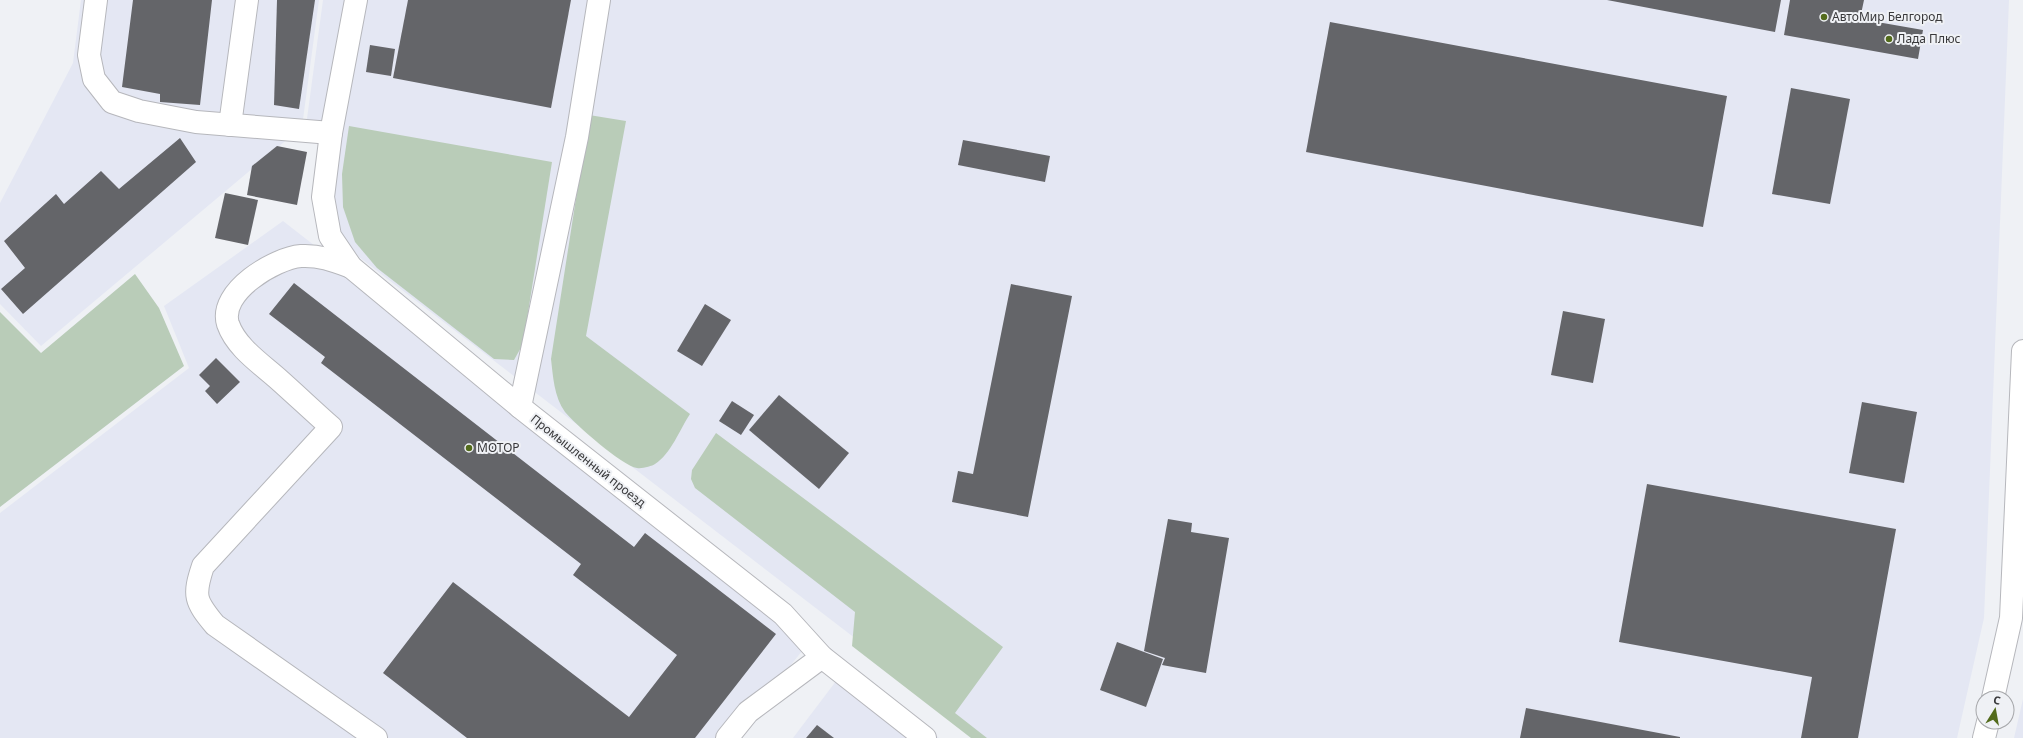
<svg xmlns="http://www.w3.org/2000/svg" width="2023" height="738" font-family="'Noto Sans',sans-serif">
	<rect width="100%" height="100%" fill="#eff1f5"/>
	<g fill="#e4e7f3">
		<polygon points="81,0 319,0 302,127 41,346 0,304 0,203 73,63"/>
		<polygon points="323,0 2009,0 1984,618 1957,738 985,738 359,257 339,232 332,196 339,132 306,126"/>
		<polygon points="283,221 815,635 732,738 0,738 0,513 189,368 164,306"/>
		<polygon points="849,664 939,738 793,738"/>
		<polygon points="2023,699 2023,738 2014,738"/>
	</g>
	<g fill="#b9ccb8">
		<path d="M589,115L626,121L586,336L690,414C680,429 671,454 655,464C652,466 642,469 637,468C622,466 575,424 565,412C554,397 553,376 551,359Z"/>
		<polygon points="349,126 552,162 523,344 514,360 494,359 377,268 355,242 343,207 342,174"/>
		<polygon points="135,274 159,308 184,366 0,507 0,312 41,353"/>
		<polygon points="716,433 1003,647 955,713 987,738 971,738 852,646 855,612 695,488 691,479 692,470"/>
	</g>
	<g fill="#646569">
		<polygon points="133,0 212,0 200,105 160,102 160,94 122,87"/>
		<polygon points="277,0 315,0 299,109 274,105"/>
		<polygon points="408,0 571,0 551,108 393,78"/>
		<polygon points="1607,0 1781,0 1775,32"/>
		<polygon points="1790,0 1864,0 1860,19 1923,30 1918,59 1784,35"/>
		<polygon points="1330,22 1727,96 1703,227 1306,152"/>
		<polygon points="370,45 395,49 391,76 366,72"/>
		<polygon points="1791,88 1850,99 1830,204 1772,194"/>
		<polygon points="180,138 196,162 23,314 1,289 25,268 4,241 56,194 64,204 101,171 119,189"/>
		<polygon points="963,140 1050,156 1045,182 958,165"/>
		<polygon points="277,146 307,152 297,205 247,195 252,166"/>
		<polygon points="225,193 258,200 248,245 215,238"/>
		<polygon points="294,283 634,547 645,533 776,634 695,738 467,738 383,673 453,582 629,717 677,655 573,575 581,564 321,363 325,357 269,314"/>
		<polygon points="1011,284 1072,296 1028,517 952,502 958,471 973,474"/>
		<polygon points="705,304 731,320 702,366 677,351"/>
		<polygon points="1563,311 1605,319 1593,383 1551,375"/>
		<polygon points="216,358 240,382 217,404 205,391 210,386 199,375"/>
		<polygon points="779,395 849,453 819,489 749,430"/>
		<polygon points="732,401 754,415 741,435 719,421"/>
		<polygon points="1862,402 1917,412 1904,483 1849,473"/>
		<polygon points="1647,484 1896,529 1858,738 1801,738 1812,677 1619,642"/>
		<polygon points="1168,519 1192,523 1191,532 1229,538 1206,673 1162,665 1165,658 1144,651"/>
		<polygon points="1117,642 1163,659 1146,707 1100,690"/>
		<polygon points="1526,708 1680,737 1680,738 1520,738"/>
		<polygon points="817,725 834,738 806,738"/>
	</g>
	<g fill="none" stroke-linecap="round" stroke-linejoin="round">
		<g stroke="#b6b7bc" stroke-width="24">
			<g id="minor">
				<polyline points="96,0 89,55 94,79 112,102 139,111 196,122 331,133"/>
				<polyline points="356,0 331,133 323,197 330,236 351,267 520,407 783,614 822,657 925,738"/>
				<polyline points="230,125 247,0"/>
				<path d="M351,267C335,261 320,255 301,256C275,258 218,292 228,324C236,347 260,363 277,378C295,394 313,411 331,427L203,566C193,596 195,601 215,625L376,738"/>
				<polyline points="520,407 577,137 599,0"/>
				<polyline points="1993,698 2011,618 2023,351"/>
				<polyline points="727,738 748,712 822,657"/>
				<polyline points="1984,738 1988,722"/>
			</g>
		</g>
		<use href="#minor" stroke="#fff" stroke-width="22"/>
	</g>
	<g fill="#536b1c" stroke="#eff1f5" stroke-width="1.5">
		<circle cx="1824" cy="17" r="4"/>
		<circle cx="1889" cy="39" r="4"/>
		<circle cx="469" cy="448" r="4"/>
	</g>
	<g text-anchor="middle" stroke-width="4" stroke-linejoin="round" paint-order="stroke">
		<g font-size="12" fill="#38383a" stroke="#eff1f5" text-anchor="start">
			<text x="1832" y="21">АвтоМир Белгород</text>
			<text x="1897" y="43">Лада Плюс</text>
			<text x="477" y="452">МОТОР</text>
		</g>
		<g font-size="12" fill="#38383a" stroke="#eff1f5">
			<text transform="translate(588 461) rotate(38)" y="4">Промышленный проезд</text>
		</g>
	</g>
	<g transform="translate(1995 710) rotate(11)"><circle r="19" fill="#eff1f5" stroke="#a6a7aa"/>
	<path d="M0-3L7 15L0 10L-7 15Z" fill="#536b1c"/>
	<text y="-6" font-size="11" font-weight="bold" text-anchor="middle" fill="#38383a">С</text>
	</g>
</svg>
